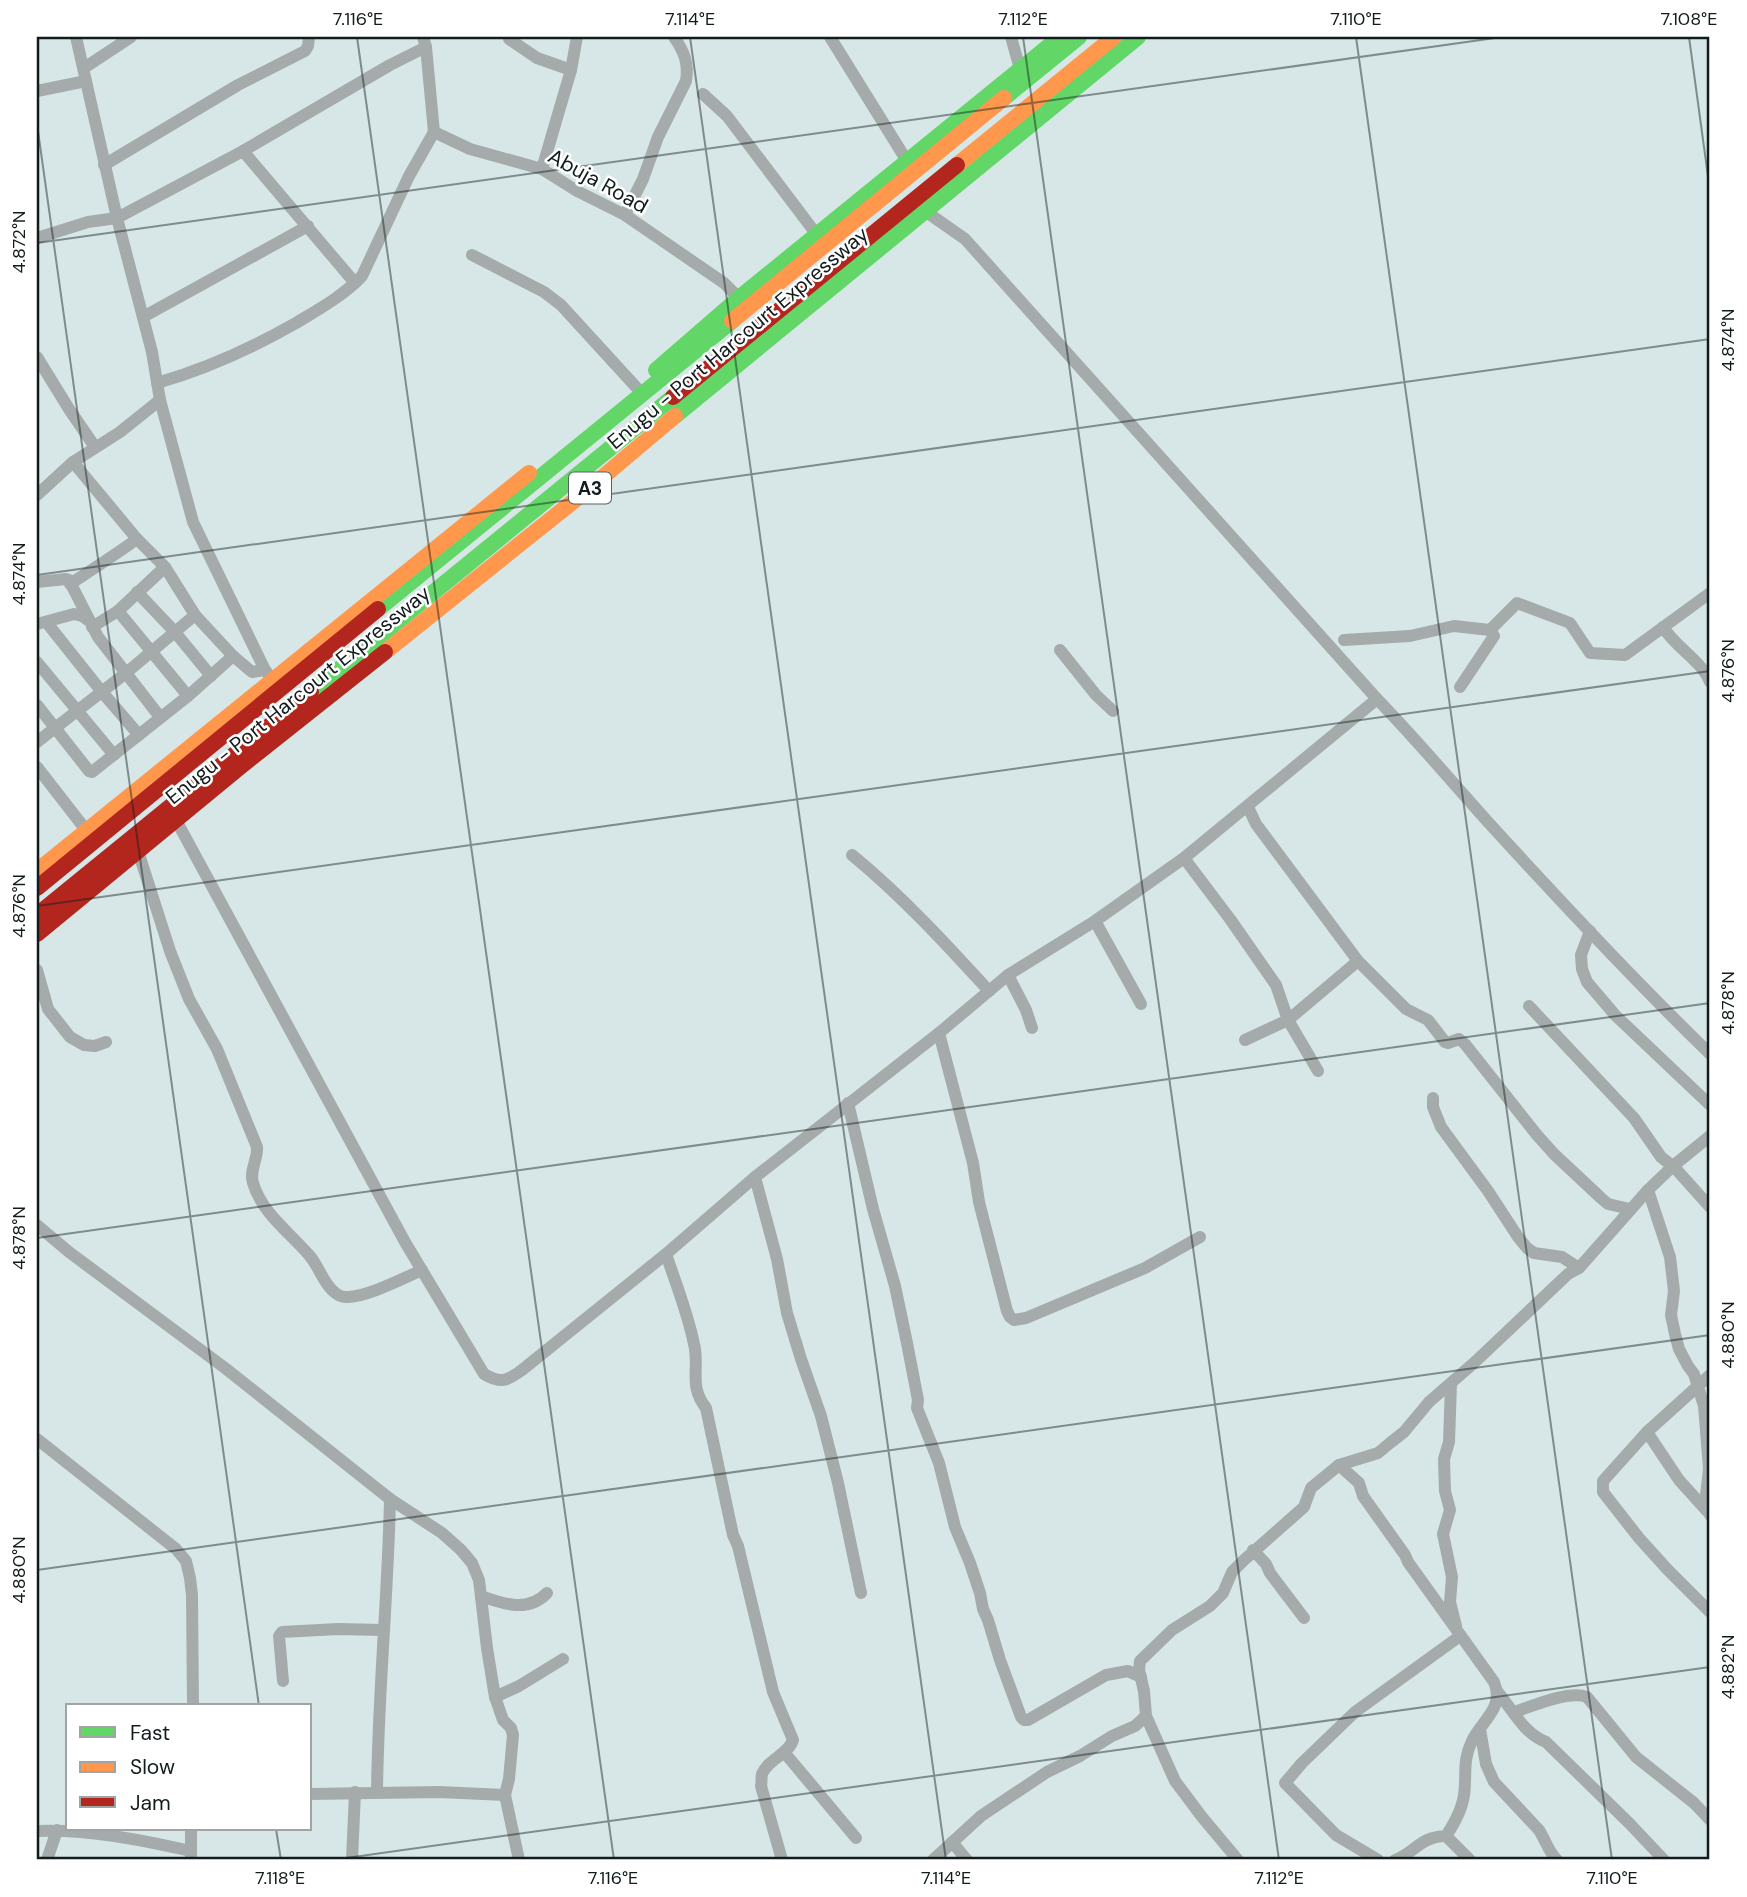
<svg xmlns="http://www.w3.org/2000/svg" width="1747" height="1897" font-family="'DM Sans',sans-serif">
	<rect width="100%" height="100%" fill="#d7e7e8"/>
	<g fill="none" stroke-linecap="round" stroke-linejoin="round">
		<g stroke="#a5abab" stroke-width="12">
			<polyline points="76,37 117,218 152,352 160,400 193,522 265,670 273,680"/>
			<polyline points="423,37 426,47 434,132"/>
			<polyline points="830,37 907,161"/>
			<polyline points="1011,37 1020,69"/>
			<polyline points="509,39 537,58 571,70"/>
			<polyline points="84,68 131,37"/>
			<polyline points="37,91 86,81"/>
			<polyline points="703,94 727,116 817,235"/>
			<polyline points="434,132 470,149 542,169 577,191 625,215 724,283 739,298"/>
			<polyline points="243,151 355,283"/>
			<polyline points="104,165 238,85 305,51 308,46 309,37"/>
			<polyline points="542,169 571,70 577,37"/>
			<path d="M925,211L965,239L1377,699C1416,739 1451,781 1488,822C1560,901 1634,980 1710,1054"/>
			<path d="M625,215L643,179L658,137L686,81C689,64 684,51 674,37"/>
			<polyline points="37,238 88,222 117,218 243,151 390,65 426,47"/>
			<polyline points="472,255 544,292 561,305 636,387"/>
			<polyline points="143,317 308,226"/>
			<polyline points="37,357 69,409 95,447"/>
			<path d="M157,383C206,369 252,348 296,323C319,309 343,296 362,276L409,176L434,132"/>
			<polyline points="73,462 137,539 165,567 195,615 233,656 252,672 265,670"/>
			<polyline points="37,495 73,462 120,432 160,400"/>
			<polyline points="37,582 66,579 69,580 98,637 160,717"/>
			<path d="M70,584C93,569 115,555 137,539"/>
			<polyline points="137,592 174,631 211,676"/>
			<polyline points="118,611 188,696"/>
			<polyline points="47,623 102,692 139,735"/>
			<polyline points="37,624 74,614 82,616 88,620"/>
			<polyline points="92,627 118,611 165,567"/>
			<path d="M1663,627C1676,648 1701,660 1710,682"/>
			<polyline points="1344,640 1410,636 1454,626 1490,630 1517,603 1570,623 1590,653 1625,655 1710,593"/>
			<polyline points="1060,650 1096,695 1113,711"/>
			<polyline points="37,662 114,755"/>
			<polyline points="1460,687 1494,636 1490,630"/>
			<polyline points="37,705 89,771 92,772 188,696 233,656"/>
			<polyline points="37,742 126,673 195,615"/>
			<polyline points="37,767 86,830"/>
			<polyline points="1248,807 1256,824 1358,961 1406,1009 1428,1020 1445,1042 1448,1043 1459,1039 1465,1044 1537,1135 1554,1154 1601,1198 1608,1204 1630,1209"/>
			<path d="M176,820L405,1242L484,1374C501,1384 507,1381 522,1370L666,1254L755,1177L939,1033L1008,975L1095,921L1184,858L1377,699"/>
			<path d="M138,851L170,951L189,999L217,1049L257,1147C258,1160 249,1170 253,1183C262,1213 289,1232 309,1255C318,1265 322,1280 332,1290C336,1294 341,1297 346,1297C365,1298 404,1278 422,1270"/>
			<path d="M852,855C902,896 946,944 989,991"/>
			<polyline points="1184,858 1230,919 1276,985 1288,1020 1318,1071"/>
			<polyline points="1095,921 1141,1004"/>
			<polyline points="1590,931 1581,955 1582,969 1587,982 1615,1015 1710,1105"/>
			<polyline points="37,970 48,1009 70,1037 84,1045 95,1046 106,1042"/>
			<polyline points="1008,975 1026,1010 1032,1028"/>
			<polyline points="1529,1006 1634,1118 1661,1157 1675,1168 1710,1207"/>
			<polyline points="939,1033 973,1163 979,1202 1007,1311 1010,1317 1014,1320 1026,1318 1145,1268 1200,1237"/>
			<polyline points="1245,1040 1288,1020 1358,961"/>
			<polyline points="1433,1098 1433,1107 1441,1127 1488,1191 1518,1237 1527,1248 1534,1253 1562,1257 1579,1268"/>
			<polyline points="848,1103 873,1209 895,1286 907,1343 918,1400 917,1408 939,1463 955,1527 970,1563 980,1593 983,1609 988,1620 1000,1660 1021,1717 1024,1720 1028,1720 1106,1675 1128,1671 1141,1677"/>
			<polyline points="755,1177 777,1259 787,1313 801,1359 821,1416 838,1483 861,1593"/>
			<polyline points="1648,1190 1670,1257 1674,1291 1671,1315 1675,1334 1679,1349 1688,1366 1694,1374 1704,1406 1709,1469 1706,1495 1707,1505 1710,1515"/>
			<polyline points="37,1225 69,1252 225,1368 390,1499 442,1533 461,1550 472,1563 479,1580 487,1648 495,1697 503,1720 511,1728 513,1735 509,1779 505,1795 519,1860"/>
			<path d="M666,1254C676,1284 688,1314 694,1344C700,1368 688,1385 706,1408L733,1535L738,1546L773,1692L793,1740C788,1755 768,1759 762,1774C761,1778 762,1782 761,1786L782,1860"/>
			<polyline points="1710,1375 1647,1432 1603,1481 1603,1492 1639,1538 1667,1569 1710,1612"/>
			<polyline points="1451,1384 1449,1442 1444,1459 1445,1491 1450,1510 1443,1534 1452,1577 1450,1602 1456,1626"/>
			<polyline points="1647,1432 1679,1480 1707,1511"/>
			<polyline points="37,1439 176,1549 186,1561 190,1578 192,1595 193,1706"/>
			<path d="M1339,1465L1359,1483L1363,1496L1405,1555L1408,1562L1494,1682C1505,1708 1482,1720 1472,1741C1462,1761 1467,1775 1464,1795C1462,1810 1454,1824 1446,1836C1419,1837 1416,1852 1395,1860"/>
			<polyline points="1253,1550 1266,1564 1270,1573 1304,1618"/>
			<path d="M481,1596C504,1604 528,1613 547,1593"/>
			<polyline points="283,1681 279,1636 282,1632 338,1629 383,1630"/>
			<path d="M1497,1691C1512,1709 1524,1734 1546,1742L1629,1823L1664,1860"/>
			<polyline points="495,1697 519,1686 563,1659"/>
			<path d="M1514,1712C1533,1706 1569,1690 1587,1697L1636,1757L1694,1803L1710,1820"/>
			<path d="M1480,1729L1486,1764L1494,1782L1539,1830C1546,1841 1548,1851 1557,1860"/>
			<polyline points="784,1752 856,1838"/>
			<path d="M377,1792C378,1694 388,1596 390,1499"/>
			<polyline points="310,1794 439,1792 505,1795"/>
			<path d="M37,1831C88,1829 141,1840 191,1851"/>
			<polyline points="1446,1836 1470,1860"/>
			<polyline points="952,1842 967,1860"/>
			<polyline points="47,1860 57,1830"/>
			<polyline points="191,1860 191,1829"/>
			<polyline points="352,1860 355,1792"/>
			<polyline points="933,1860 981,1816 1047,1772 1080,1756 1112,1736 1135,1726 1146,1716"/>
			<polyline points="1238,1860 1202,1817 1175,1781 1146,1716 1144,1691 1139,1670 1140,1661 1172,1630 1210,1606 1223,1593 1232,1572 1243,1561 1304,1507 1311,1488 1339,1465 1378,1453 1390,1443 1404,1432 1429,1402 1475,1362 1568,1274 1579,1268 1648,1190 1673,1166 1710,1136"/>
			<polyline points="1378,1860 1336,1835 1285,1783 1302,1763 1355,1712 1460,1636"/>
		</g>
		<g stroke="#63d668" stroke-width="16">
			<polyline points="1004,98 1079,37"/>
			<polyline points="656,370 739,298 1060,37"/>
			<polyline points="675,416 1138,37"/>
			<polyline points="378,609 732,321"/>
			<polyline points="311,692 673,397"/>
		</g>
		<g stroke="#ff974d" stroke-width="16">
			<polyline points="957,165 1114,37"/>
			<polyline points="732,321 1004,98"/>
			<polyline points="385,652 585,492 675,416"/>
			<polyline points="37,871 529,473"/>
		</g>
		<g stroke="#b3261e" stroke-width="16">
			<polyline points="673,397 957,165"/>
			<polyline points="37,888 378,609"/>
			<polyline points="37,915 311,692"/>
			<polyline points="37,934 240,767 385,652"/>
		</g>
	</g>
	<path fill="none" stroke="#121c1c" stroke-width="2" stroke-opacity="0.45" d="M357,37L614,1860M690,37L946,1860M1023,37L1279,1860M1356,37L1612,1860M1689,37L1710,191M37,124L259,1706M37,243L1502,37M37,575L1710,339M37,906L1710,671M37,1238L1710,1003M37,1570L1710,1335M276,1829L281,1860M332,1860L1710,1667"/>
	<g text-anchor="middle" stroke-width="5" stroke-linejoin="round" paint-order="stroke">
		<rect fill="#fff" stroke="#596060" stroke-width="2" x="569" y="472.5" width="42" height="31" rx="5"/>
		<g font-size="19" font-weight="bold" fill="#121c1c">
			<text x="590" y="495">A3</text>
		</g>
		<g font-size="21" fill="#121c1c" stroke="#fff">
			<text transform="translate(598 181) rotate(29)" y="7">Abuja Road</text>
			<text transform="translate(738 338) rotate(-40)" y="7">Enugu - Port Harcourt Expressway</text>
			<text transform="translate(298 695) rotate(-39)" y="7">Enugu - Port Harcourt Expressway</text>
		</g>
	</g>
	<rect width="1747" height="1897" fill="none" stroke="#ffffff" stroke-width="77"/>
	<rect x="66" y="1704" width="245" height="126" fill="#ffffff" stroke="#a0a4a4" stroke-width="2"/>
	<rect x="80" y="1727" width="35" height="10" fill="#63d668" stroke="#a0a4a4" stroke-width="2"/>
	<text x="130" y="1740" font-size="21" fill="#121c1c">Fast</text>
	<rect x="80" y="1762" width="35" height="10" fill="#ff974d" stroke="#a0a4a4" stroke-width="2"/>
	<text x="130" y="1774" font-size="21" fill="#121c1c">Slow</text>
	<rect x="80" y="1797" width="35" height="10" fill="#b3261e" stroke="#a0a4a4" stroke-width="2"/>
	<text x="130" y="1810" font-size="21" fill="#121c1c">Jam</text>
	<rect x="38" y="38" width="1670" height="1820" fill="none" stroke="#121c1c" stroke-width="2.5"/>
	<g font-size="18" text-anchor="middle" fill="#121c1c">
		<text x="358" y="25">7.116°E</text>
		<text x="690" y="25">7.114°E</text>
		<text x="1023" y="25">7.112°E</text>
		<text x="1356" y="25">7.110°E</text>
		<text x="1689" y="25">7.108°E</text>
		<text transform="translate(19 242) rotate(-90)" y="6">4.872°N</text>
		<text transform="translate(1728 340) rotate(-90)" y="6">4.874°N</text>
		<text transform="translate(19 574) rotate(-90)" y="6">4.874°N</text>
		<text transform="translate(1728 671) rotate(-90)" y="6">4.876°N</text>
		<text transform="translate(19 906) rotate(-90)" y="6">4.876°N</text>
		<text transform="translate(1728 1003) rotate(-90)" y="6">4.878°N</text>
		<text transform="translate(19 1238) rotate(-90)" y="6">4.878°N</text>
		<text transform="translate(1728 1335) rotate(-90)" y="6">4.880°N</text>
		<text transform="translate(19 1570) rotate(-90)" y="6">4.880°N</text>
		<text transform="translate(1728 1667) rotate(-90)" y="6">4.882°N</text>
		<text x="280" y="1884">7.118°E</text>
		<text x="613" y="1884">7.116°E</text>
		<text x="946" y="1884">7.114°E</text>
		<text x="1279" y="1884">7.112°E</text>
		<text x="1612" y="1884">7.110°E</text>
	</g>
</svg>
